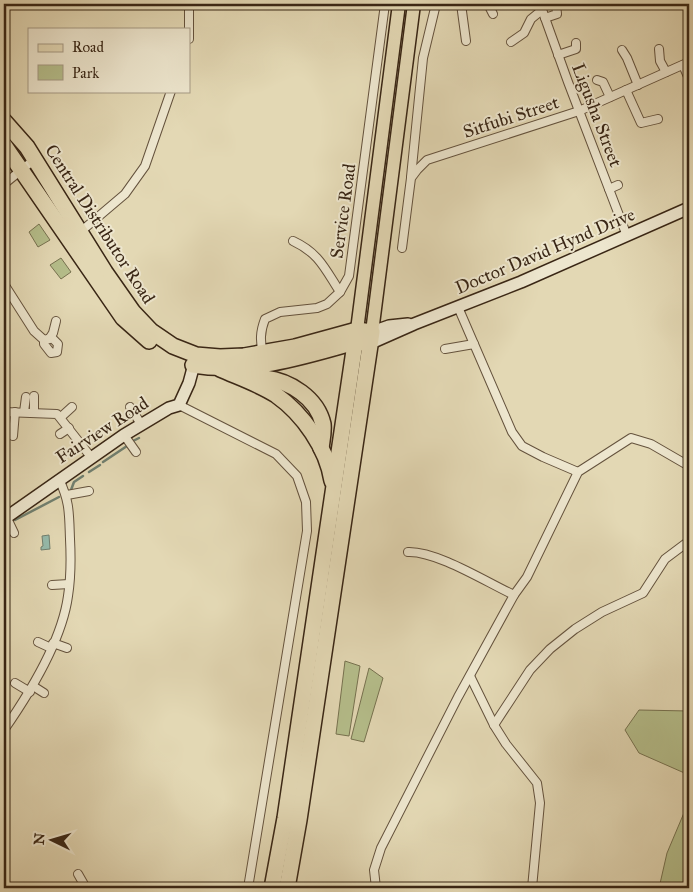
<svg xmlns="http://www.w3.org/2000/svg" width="693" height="892" font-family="'IM FELL Great Primer',serif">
	<rect width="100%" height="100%" fill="#e3d8b4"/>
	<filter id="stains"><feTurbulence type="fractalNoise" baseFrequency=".004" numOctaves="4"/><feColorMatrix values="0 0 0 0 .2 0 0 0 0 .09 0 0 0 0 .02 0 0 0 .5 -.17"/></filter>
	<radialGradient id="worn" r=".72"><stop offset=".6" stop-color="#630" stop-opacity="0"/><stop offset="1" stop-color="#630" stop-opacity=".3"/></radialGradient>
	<g fill="#b5be8b" stroke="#777250">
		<polygon points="39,224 50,240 38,247 29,232"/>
		<polygon points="61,258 71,272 61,279 50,265"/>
		<polygon points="345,661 360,666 349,736 336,734"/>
		<polygon points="369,668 383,678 364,742 351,739"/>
		<polygon points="639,710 689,711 689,775 639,753 625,730"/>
		<polygon points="689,801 689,872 684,888 659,888 667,853"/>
	</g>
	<polygon fill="#95baab" stroke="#707f6f" points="49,535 50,549 41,550 41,547 43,546 42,536"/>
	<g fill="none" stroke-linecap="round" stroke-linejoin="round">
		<g stroke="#707f6f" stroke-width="2.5">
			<polyline points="133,441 139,438"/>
			<polyline points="103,462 127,446"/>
			<polyline points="89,472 100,465"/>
			<polyline points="71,490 74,482 83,476"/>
			<polyline points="15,520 59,497"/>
			<polyline points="4,527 8,524"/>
		</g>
		<g stroke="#64523d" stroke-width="10">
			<g id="street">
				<polyline points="189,4 189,39"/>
				<polyline points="461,4 466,41"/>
				<polyline points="491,4 490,8 493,14"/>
				<polyline points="540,4 568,82 627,236"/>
				<polyline points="545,18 557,14 556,4"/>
				<polyline points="511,42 524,33 531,19 542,10"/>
				<polyline points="659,49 660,61 666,72"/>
				<polyline points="622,50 627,58 638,85"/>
				<polyline points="558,55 576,49 576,43"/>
				<polyline points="683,65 689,79"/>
				<polyline points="597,80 603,82 610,97"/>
				<polyline points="626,90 641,123 658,119"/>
				<polyline points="411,177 423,58 436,4"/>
				<polyline points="4,184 35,159"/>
				<polyline points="609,189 618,185"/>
				<polyline points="79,233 125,194 145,166 171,91"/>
				<path d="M293,241C319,253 325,269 340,292"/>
				<polyline points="402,248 411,178 417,170 427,160 579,111 689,62"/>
				<polyline points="4,284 34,331 44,340"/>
				<polyline points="458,307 512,432 522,446 543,457 578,472"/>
				<polygon points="52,338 58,344 57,352 51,353 44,344 44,340"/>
				<polyline points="49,339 53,333 56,321"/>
				<polyline points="445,349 474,344"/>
				<path d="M263,354C260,341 260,332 265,319L280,312L317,308L327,304L340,292L349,276L385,4"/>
				<polyline points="179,405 276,454 297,476 306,502 307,531 248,888"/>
				<polyline points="130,407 141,424"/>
				<polyline points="4,412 57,414 91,457"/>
				<polyline points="24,412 26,397"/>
				<polyline points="34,413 34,396"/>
				<polyline points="61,417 72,407"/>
				<polyline points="60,434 69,428"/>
				<polyline points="124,435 136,452"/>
				<polyline points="13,436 15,412"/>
				<polyline points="67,495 89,491"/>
				<polyline points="4,512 14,533"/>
				<path d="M408,552C437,551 486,582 514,595"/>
				<polyline points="52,585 69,584"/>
				<polyline points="38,642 51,648"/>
				<polyline points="53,643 67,648"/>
				<polyline points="470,676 494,725 506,744 537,783 540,803 532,888"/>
				<polyline points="15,683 30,692"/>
				<polyline points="33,686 44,693"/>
				<polyline points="494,725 530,670 550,649 575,629 602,612 643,593 665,559 689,541"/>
				<path d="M4,730C29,694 62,640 68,596C71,577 71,558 70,539C69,514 70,502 59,479"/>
				<polyline points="78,874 86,888"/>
				<polyline points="376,888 374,870 381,848 458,697 514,595 527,577 578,472 631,438 651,444 689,466"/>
			</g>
		</g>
		<g stroke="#392615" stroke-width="14">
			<g id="secondary">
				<polyline points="372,332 389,326 408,324"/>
				<polyline points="371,343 414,324 521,282 689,208"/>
				<polyline points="4,519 124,435 169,408 179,405 189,383 196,357"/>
			</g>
		</g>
		<g stroke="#392615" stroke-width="15">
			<g id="primary">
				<polyline points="357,330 399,4"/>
				<polyline points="372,332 414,4"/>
			</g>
		</g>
		<g stroke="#392615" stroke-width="18">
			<g id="highway">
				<polyline points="4,121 27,147 105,272 133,312 151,331 173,346 196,355 220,357 244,356 295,347 357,330 372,332 299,820 287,888"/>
				<polyline points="4,145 123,318 149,341"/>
				<path d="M193,365C248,374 303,357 355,342L365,343"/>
				<path d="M220,369C238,377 259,384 276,395C303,414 327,448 332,481"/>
				<path d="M249,380C254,379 260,378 265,378C290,381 317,398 323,424C324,432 322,440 321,448"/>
				<polyline points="272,888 285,818 357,330"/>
			</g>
		</g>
		<use href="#street" stroke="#ede6ce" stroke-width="8"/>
		<use href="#secondary" stroke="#ede6ce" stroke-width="11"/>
		<use href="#primary" stroke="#e3d8b4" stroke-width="12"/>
		<use href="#highway" stroke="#e3d8b4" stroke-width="15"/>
	</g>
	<g text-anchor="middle" stroke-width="4" stroke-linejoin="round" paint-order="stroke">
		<g font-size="18" fill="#392615" stroke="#ede6ce">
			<text transform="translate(597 115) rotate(69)" y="6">Ligusha Street</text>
			<text transform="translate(511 117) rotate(-18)" y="6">Sitfubi Street</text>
			<text transform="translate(343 211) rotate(-82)" y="6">Service Road</text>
			<text transform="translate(100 224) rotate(57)" y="6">Central Distributor Road</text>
			<text transform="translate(545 251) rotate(-23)" y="6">Doctor David Hynd Drive</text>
			<text transform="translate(102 430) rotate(-33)" y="6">Fairview Road</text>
		</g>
	</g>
	<rect width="693" height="892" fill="none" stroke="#e3d8b4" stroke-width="20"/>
	<rect x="5" y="5" width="683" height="882" fill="none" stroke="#392615" stroke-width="2.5"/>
	<rect x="10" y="10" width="673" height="872" fill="none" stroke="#392615"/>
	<rect x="28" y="28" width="162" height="65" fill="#ede6ce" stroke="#a59984"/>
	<rect x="38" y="44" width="25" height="8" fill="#e3d8b4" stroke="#a59984"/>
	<text x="72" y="52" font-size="15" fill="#392615">Road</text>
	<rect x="38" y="65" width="25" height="15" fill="#b5be8b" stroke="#a59984"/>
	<text x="72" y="78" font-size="15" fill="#392615">Park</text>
	<g transform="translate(52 840) rotate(275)" stroke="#ede6ce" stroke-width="4" paint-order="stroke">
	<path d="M0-4L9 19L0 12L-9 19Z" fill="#392615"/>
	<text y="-8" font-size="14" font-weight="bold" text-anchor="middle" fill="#392615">N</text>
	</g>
	<rect width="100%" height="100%" filter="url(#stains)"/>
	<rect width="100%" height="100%" fill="url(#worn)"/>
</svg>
